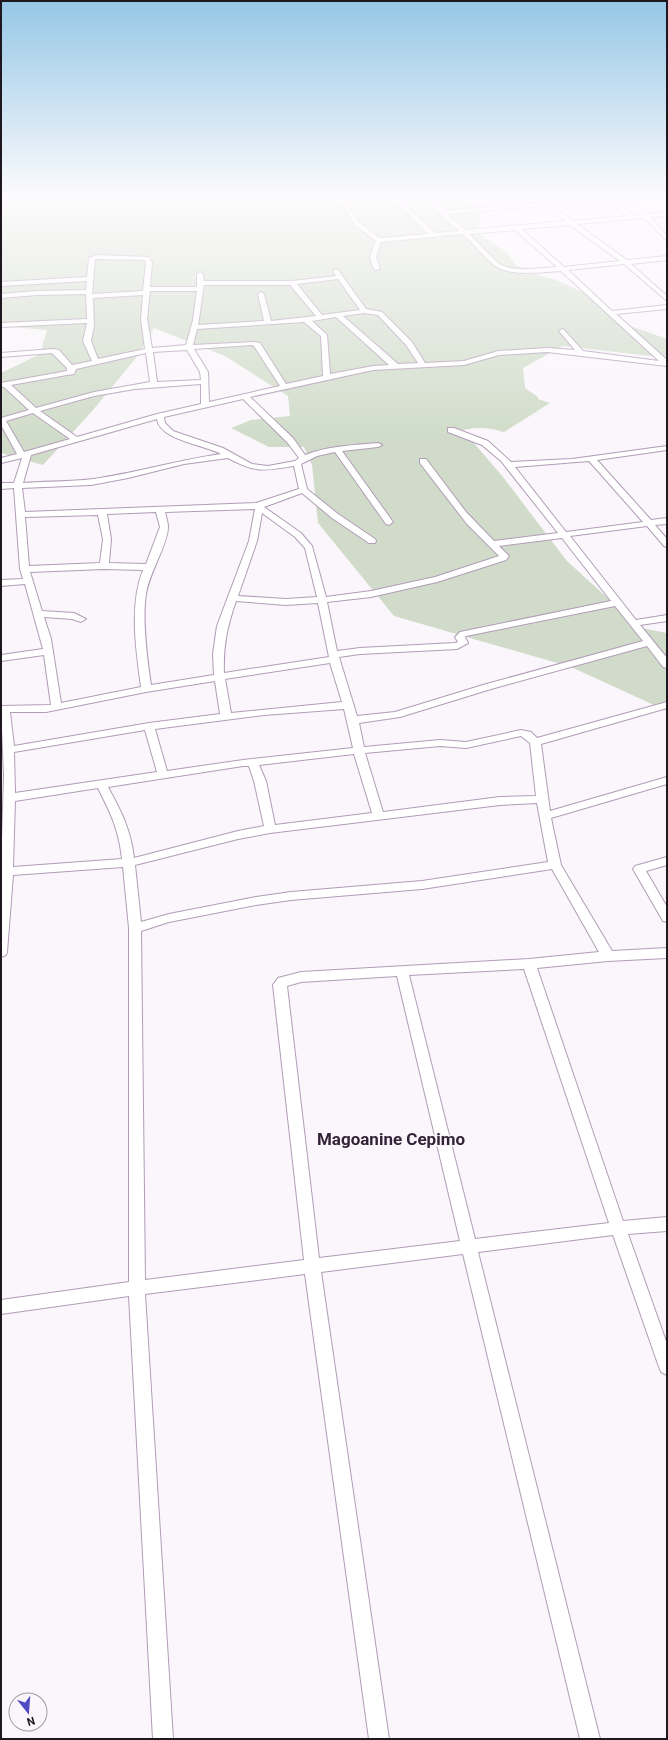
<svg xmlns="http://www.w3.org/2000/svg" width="668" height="1740" font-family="Roboto,sans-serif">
	<rect width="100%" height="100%" fill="#faf6fb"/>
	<path fill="#d0dcc9" d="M1,195H462L481,219L478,227L482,236L506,252L517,266L530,269L531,273L559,281L584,293L622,323L667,339V358L563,346L523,368L525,388L538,397V399L550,403L504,432C485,426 472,427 453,433L473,442L503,477L567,561L623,612L636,627L667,633V711L571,667L394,616L318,523L312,465L304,447H269L231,428L251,420L290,416L288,396L225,356L154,328L136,358L93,410L43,465L1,453V373L40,354L47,330L1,326Z"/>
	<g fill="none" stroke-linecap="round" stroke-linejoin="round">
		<g stroke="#b19cb6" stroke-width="2">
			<g id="minor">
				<polygon points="116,195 122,195 124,197 119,198"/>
				<path d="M333,195H339L345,201L359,223L380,238L429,234L388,195H394L435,233L459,231L438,212L425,195H431L444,211L488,207L476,195H482L494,207L614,195H645L642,197L624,198L646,214L667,212V216L650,217L667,235V241L644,218L577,224L627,260L667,256V260L631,264L667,296V301L624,264L568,270L612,311L667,305V309L616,314L667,360V366L547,352L499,355L464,365L373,370L250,397L293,438L305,455C328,446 354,445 378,443L382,445L378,447L342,451L393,522L389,525L386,524L335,452L317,456L301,464L307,489L338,514L375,539L376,541L375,543H369L332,518L302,493L264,507L301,533L312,546L326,597L371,591L435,577L499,556L467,524L420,463V459H426L466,512L494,541L558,533L501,461L482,445L448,432V428H454L488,441L511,462L572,459L667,446V450L597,460L651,520L667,518V524L655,525L667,539V547L664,546L647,526L570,536L636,620L667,615V621L640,625L667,658V668L663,667L647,646L491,689L400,717L359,723L364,747L440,740L466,742L521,730L531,732L537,738L667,702V708L541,744L550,811L667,777V784L551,818L561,865L612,951L667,948V958L608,961L537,968L623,1221L667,1217V1231L628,1234L667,1344V1375L661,1372L659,1367L613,1235L478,1252L600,1739H580L463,1254L321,1272L389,1739H369L305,1274L145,1294L173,1739H153L129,1296L1,1314V1300L129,1282V928L123,867L13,875L7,952L6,955L1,957V869L4,776L1,706L51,705L44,655L1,661V655L43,649L25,584L1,586V580L23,579L20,569L14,488L1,489V483H14L22,458L1,463V458L17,454L1,425V418L29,410L4,387H1V383L67,371V368L52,353L1,357V353L53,349L59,350L72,365L92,361L83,341L87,323L1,327V323L87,319L86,294L37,295L1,298V294L37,291L86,290L87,281L1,286V282L87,277L89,258L97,255L149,257L152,263L150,287H197V274L200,272L203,274L204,281H292L336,276L333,271L336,269L338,270L366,309L382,312L412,342L425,363L464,361L498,351L547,348L575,350L559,331L562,329L564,330L583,351L659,361L561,271C543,272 508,277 494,265C483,256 474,244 463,234L381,242L376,257L380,269L375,270C367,258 371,253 376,241L355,225L341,203ZM617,199L640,215H633L611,200ZM604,200L627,216L573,221L551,205ZM545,206L566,221L466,230L447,214ZM570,225L620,261L564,267L522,229ZM515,230L557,267C541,268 511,273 498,263C488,254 479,243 469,234ZM95,259L145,260L146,263L143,291L92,294ZM338,279L360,310L322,315L297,284ZM204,285H290L316,316L271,321L264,294L261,292L258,294L264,321L198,325ZM150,291H197L193,320L186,345L152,348L147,319ZM143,295L141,319L145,349L98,359L91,341L94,326L93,298ZM364,313L378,315L406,345L418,363L398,364L343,316ZM336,317L389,365L373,366L330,374L327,335L312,321ZM304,322L321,336L323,376L286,384L260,343L255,342L193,345L197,329ZM252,345L254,346L280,386L209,402L208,372L194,349ZM187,350L200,372L201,380L157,382L153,352ZM146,353L150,382L94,392L36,408L11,385L67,375L74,374L76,369ZM201,384V404L157,414L77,437L40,411L94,396L135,389ZM243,399L287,442L299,458L295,461L268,466L252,464L223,448L173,431L165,423L164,417ZM33,413L70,439L24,452L6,421ZM157,419C159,440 205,445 221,454C178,460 136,473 93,479C70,482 46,481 23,483L31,455ZM228,458C256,473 263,471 294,466L299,489L256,503L25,512L22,488L91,485L128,478L184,464ZM589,461L643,522L566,532L515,467ZM255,509L249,541L217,626L213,654L214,675L151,685C147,658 142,620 146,594C149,573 168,544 168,527C168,522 166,517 165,512ZM156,512L160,527L146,564L109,563L111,539L107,514ZM262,513L295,537L305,548L317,597L286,599L238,596L257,541ZM98,515L103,539L100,563L29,566L25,517ZM562,538L611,601L460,632L455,637L458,642L455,643L360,648L337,651L327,602L371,597L437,582L506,560L509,556L499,546ZM104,569L143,570C129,605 136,650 141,687L61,703L51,639L44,617L72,619L81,622L86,619L74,613L42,611L30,572ZM236,601L286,605L318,603L329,657L224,673C223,646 227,627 236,601ZM615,606L643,641L483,685L395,712L357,716L339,657L360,654L457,649L468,643L465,637L466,636ZM330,663L342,702L231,713L225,679ZM215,681L220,714L149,723L14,746L10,712H46L146,692ZM344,709L353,748L243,760L167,771L155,729L264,715ZM145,730L157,772L15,793L14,752ZM521,736L530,743L536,796L500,797L383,812L365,753L440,746L466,748ZM354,754L372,813L275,825L266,781L259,765ZM243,766H249L254,781L264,826L238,831L134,858C131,830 121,811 108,787ZM98,788C111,814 119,830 122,859L13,867L15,801ZM537,803L548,862L422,881L291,892L256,897L169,914L141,922L135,865L238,839L270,833L500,805ZM552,869L599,952L529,959L301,972L278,978L273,985L304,1260L145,1280L141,931L169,922L256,905L291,900L422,889ZM524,969L609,1223L475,1239L409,975ZM397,976L460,1241L319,1258L287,986L301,982Z"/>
				<polygon points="667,857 667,865 646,871 667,907 667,922 663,921 633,869 635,866"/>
			</g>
		</g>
		<use href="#minor" fill="#fff" fill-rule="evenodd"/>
	</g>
	<linearGradient id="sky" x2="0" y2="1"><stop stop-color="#95c7e6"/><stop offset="0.45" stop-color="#fdfbfd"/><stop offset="1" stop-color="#fdfbfd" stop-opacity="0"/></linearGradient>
	<rect width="668" height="438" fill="url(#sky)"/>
	<g text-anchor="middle" stroke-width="3.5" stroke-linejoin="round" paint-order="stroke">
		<g font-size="17" font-weight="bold" fill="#332338" stroke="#faf6fb">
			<text x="391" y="1145">Magoanine Cepimo</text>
		</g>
	</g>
	<rect width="668" height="1740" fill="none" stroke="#1e1720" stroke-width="4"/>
	<g transform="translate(28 1712) rotate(163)"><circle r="19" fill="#faf6fb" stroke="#a29da3"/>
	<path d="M0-3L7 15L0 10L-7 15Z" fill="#504cc3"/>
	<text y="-6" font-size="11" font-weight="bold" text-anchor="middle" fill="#1e1720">N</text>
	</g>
</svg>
